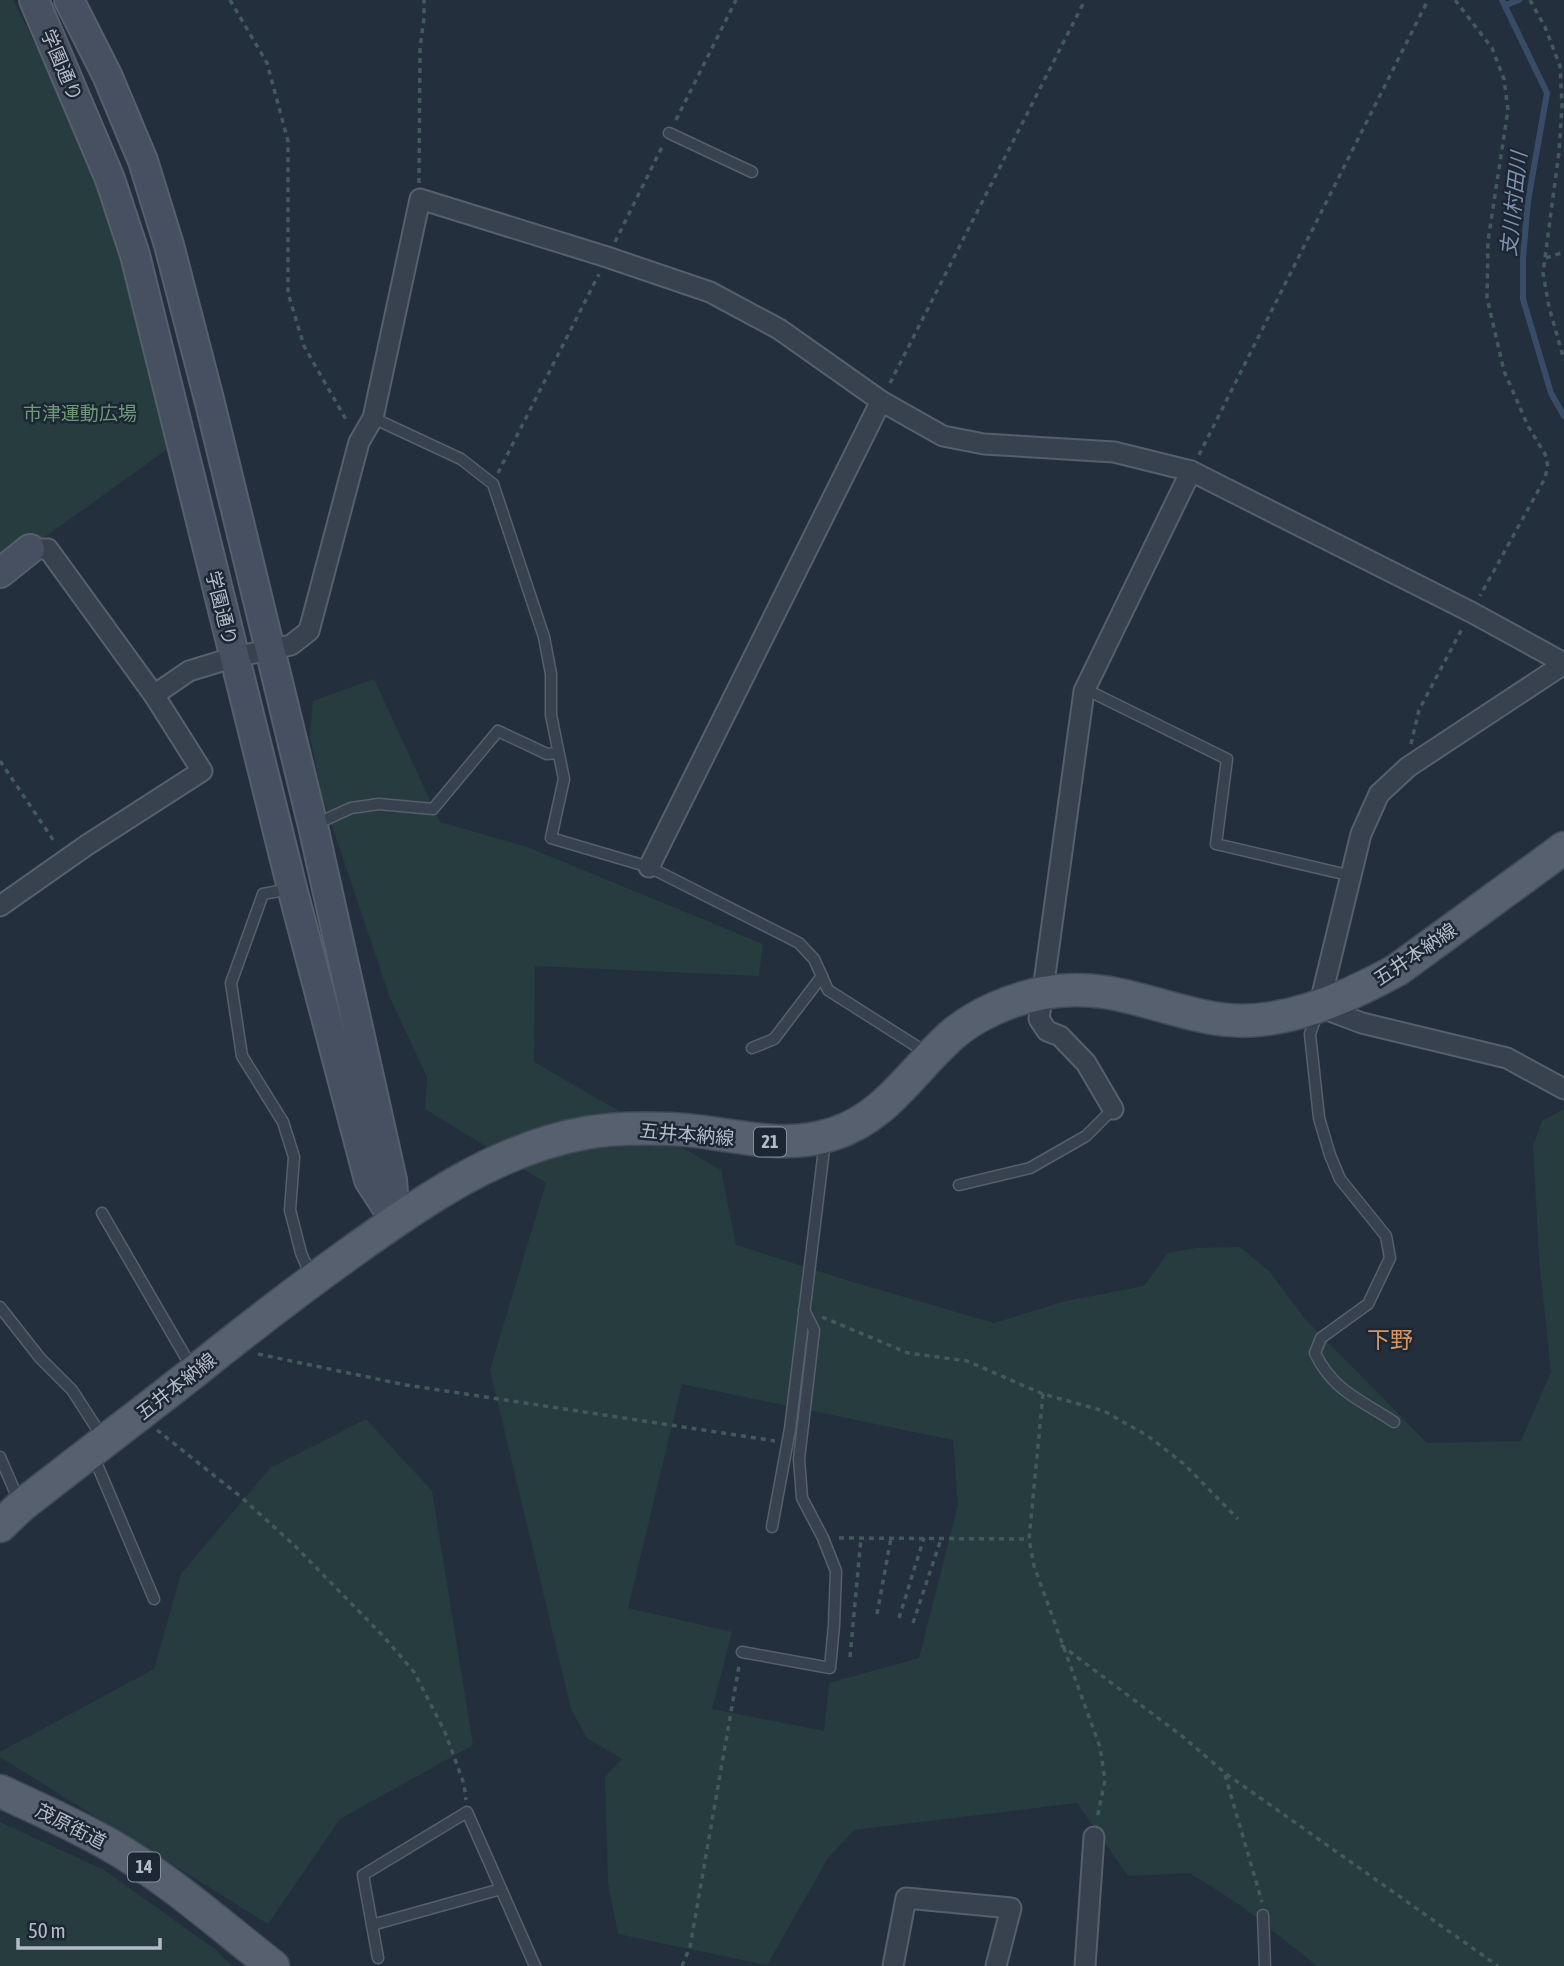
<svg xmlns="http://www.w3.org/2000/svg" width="1564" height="1966" font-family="'Asap Condensed','Noto Sans JP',sans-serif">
	<rect width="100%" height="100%" fill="#242f3e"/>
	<g fill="#263c3f" fill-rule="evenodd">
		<path d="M0,0H13C48,68 82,136 108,209C135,287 151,368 169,448L0,569Z"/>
		<path d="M374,679L440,822L527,847L763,944L759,976L535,966L534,1062L721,1170L736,1245L856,1283L994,1323L1066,1301L1144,1286L1168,1253L1196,1248L1240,1247L1269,1271L1306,1320L1427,1443L1521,1441L1551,1372L1539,1258L1533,1146L1542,1121L1564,1109V1966H1317L1243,1907L1190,1873L1128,1876L1077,1803L854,1830L828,1858L767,1965L618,1934L608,1883L605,1777L622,1759L587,1738L571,1709L490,1370L546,1183L425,1109L427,1077L390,998L322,796L310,736L313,701ZM682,1384L953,1440L958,1505L919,1658L829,1683L824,1731L712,1709L732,1632L628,1608Z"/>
		<polygon points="366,1419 432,1491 473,1745 340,1819 268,1924 0,1757 0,1752 154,1669 181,1574 270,1468"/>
		<polygon points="0,1822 104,1870 216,1950 232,1966 0,1966"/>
	</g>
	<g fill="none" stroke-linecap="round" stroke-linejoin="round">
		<g stroke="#394c67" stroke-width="6">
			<polyline points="1502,0 1547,93 1528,201 1523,258 1523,299 1551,393 1564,416"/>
			<polyline points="1506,5 1519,0"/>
		</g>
		<g stroke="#565f6c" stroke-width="13">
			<g id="lane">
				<polyline points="669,133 752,172"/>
				<polyline points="373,418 461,459 493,484 544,637 551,674 551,715 564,779 551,838 649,867 799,943 814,959 828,990 927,1053"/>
				<polyline points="1085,689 1227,759 1216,844 1352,876"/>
				<polyline points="316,824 351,808 379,804 433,809 498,731 547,754 558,753"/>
				<polyline points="290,889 263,894 231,983 242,1056 283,1122 294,1157 290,1210 301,1253 311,1276"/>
				<path d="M1317,1014L1310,1034L1319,1118L1330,1155L1340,1179L1386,1236L1390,1258L1368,1304L1321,1338L1315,1353C1333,1391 1361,1400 1394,1422"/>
				<polyline points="752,1048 774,1039 822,976"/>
				<polyline points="959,1185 1030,1168 1086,1136 1113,1109"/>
				<polyline points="102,1213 192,1368"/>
				<polyline points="0,1307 40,1358 72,1390 103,1438"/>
				<polyline points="93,1455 154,1599"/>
				<polyline points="0,1457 19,1501"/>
				<polyline points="772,1527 790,1429 825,1141"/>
				<polyline points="742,1652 830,1668 834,1625 836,1571 823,1538 802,1498 799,1459 814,1330 804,1310"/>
				<polyline points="1263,1915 1265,1966"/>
				<polyline points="372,1925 501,1889"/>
				<polyline points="378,1958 363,1875 467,1812 535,1966"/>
			</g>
		</g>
		<g stroke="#565f6c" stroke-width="23">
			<g id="street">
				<polyline points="1564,664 1408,767 1379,794 1361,834 1319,1007 1362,1023 1507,1058 1564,1089"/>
				<polyline points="154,695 189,671 235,657 291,645 309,631 359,442 373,418 420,199 607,257 710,292 779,329 881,401 943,436 984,444 1114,452 1191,471 1471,612 1564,663"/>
				<polyline points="649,867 881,401"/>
				<polyline points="0,906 87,845 202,771 154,695 48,549 30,549"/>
				<polyline points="1113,1109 1086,1063 1060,1036 1047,1031 1039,1019 1084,691 1191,471"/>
				<polyline points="893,1966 906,1898 1011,1908 996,1966"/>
				<polyline points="1085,1966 1094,1837"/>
			</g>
		</g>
		<g stroke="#565f6c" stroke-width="32">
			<g id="secondary">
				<polyline points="34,0 110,179 135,255 292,888 369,1180 395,1220"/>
				<polyline points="69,0 107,75 143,161 169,245 210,403 313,826 392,1180 395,1217"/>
				<polyline points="0,573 30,549"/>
			</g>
		</g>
		<g stroke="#414a57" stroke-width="35">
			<g id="primary">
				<path d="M0,1526L21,1506C78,1461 137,1417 194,1372C245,1331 297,1291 350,1253C421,1202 497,1149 585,1133C612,1128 643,1128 671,1129C726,1131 778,1152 833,1134C887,1117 912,1070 952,1035C976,1014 1012,999 1043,993C1107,981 1152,1007 1212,1018C1276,1030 1342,1000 1397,970L1564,848"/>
				<path d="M0,1791C37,1808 75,1825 110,1845C169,1879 220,1925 273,1966"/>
			</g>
		</g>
		<g stroke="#44595c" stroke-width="3.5" stroke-dasharray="5 5" stroke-linecap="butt">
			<polyline points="230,0 267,63 288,141 288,293 304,346 348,423"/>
			<polyline points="1455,0 1492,48 1504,79 1508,110 1488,241 1487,298 1504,371 1528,426 1545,454 1548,467 1544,480 1480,596"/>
			<polyline points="1530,0 1545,27 1560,66 1562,105 1559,152 1543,273 1549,307 1564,360"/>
			<polyline points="676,120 736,0"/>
			<polyline points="419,183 420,48 424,18 424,0"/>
			<polyline points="615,242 663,145"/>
			<polyline points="1546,258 1564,252"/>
			<polyline points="890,383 1085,0"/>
			<polyline points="1199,455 1428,0"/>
			<polyline points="498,473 599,274"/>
			<polyline points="1411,744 1419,710 1463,627"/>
			<polyline points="0,761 56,844"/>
			<polyline points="822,1317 908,1353 967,1361 1043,1394 1104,1411 1148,1436 1184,1464 1238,1519"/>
			<polyline points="258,1354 406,1385 775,1441"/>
			<polyline points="1043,1394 1029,1539 1034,1566 1100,1747 1105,1780 1097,1819"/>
			<polyline points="157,1430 241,1497 294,1545 384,1637 414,1672 445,1732 464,1784 466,1800"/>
			<polyline points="839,1538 1029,1539"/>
			<polyline points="877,1614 891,1538"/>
			<polyline points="899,1618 924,1538"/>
			<polyline points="913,1623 941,1539"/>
			<polyline points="1061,1645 1182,1736 1225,1773 1498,1966"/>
			<polyline points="850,1657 861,1538"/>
			<polyline points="1225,1775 1262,1902"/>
			<polyline points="682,1966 690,1947 739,1666"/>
		</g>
		<use href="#lane" stroke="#38414e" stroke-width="10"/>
		<use href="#street" stroke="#38414e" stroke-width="19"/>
		<use href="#secondary" stroke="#465061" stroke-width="28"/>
		<use href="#primary" stroke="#56606e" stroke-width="32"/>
	</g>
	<g text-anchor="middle" stroke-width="5" stroke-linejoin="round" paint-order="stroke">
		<g fill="#1d2633" stroke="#878f9c" stroke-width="2">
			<rect x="754" y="1127.5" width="32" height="29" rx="5"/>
			<rect x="128" y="1852.5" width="32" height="29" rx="5"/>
		</g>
		<g font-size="18" font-weight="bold" fill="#b4bcc9">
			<text x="770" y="1148">21</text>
			<text x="144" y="1873">14</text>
		</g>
		<g font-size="19" fill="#b4bcc9" stroke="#1d2633">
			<text transform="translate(62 65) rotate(67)" y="7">学園通り</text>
			<text transform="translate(222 608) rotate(76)" y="7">学園通り</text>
			<text transform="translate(1415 954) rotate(-34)" y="7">五井本納線</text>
			<text transform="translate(687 1134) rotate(5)" y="7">五井本納線</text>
			<text transform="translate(176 1386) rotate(-38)" y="7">五井本納線</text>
			<text transform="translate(71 1826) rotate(27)" y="7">茂原街道</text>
		</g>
		<g font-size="19" fill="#6b9a76" stroke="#1d2633">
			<text x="80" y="420">市津運動広場</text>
		</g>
		<g font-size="21" font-style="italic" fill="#7c92b1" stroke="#1d2633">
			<text transform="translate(1514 204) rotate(-84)" y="7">支川村田川</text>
		</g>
		<g font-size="23" fill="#d59563" stroke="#1d2633">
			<text x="1390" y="1348">下野</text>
		</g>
	</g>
	<path d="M18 1938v10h142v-10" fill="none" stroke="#b4bcc9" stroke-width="3.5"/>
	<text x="28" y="1938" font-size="21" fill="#b4bcc9" stroke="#1d2633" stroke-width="5" paint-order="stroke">50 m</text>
</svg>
